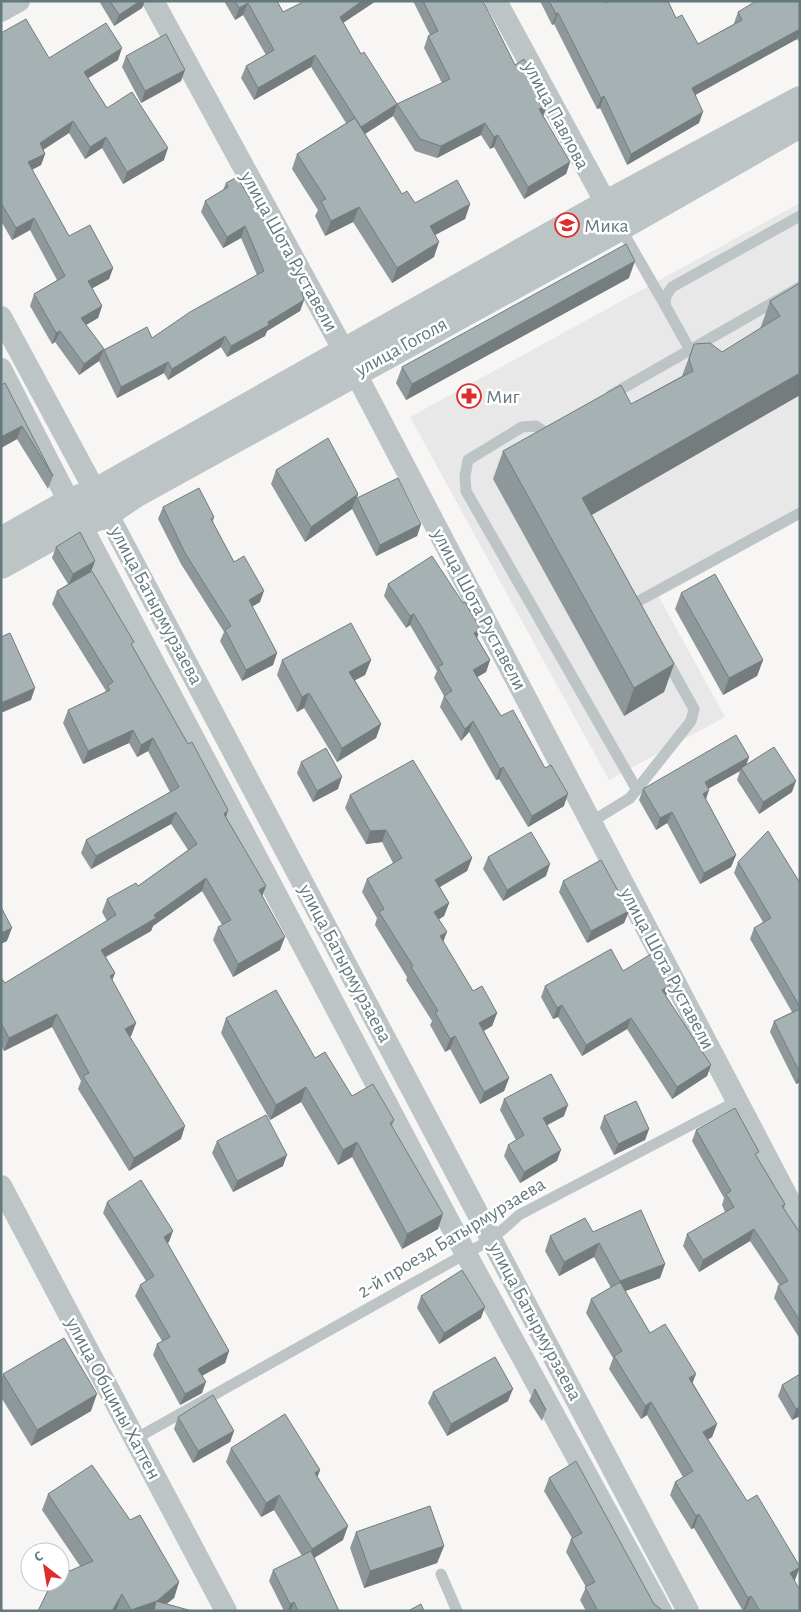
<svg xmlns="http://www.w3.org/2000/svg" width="801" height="1612" font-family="'Alegreya Sans',sans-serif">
	<rect width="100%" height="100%" fill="#f7f6f4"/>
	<polygon fill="#e7e8e7" points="800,203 800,519 659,597 725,717 609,780 410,417"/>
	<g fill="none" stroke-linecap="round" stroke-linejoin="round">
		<g stroke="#bdc4c6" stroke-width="11">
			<polyline points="620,227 665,305"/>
			<polyline points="690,350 665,305 666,296 672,287 800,216"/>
			<polyline points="611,395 800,287"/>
			<polyline points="554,428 546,433 536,426 522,427 468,460 465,476 466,491 637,790"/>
			<polyline points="635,603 800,513"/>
			<polyline points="591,822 630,798 691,721 694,709 665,657"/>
			<polyline points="135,1439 492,1239 519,1215 737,1101"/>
			<polyline points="441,1574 457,1611"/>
		</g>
		<g stroke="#bdc4c6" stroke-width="22">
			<polyline points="153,1 344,351 800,1221"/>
			<polyline points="496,1 614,218"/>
			<polyline points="1,11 19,1"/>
			<polyline points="1,317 107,513 688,1611"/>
			<polyline points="1,369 81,525 466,1254 661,1611"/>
			<polyline points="1,1186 226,1611"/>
		</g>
		<g stroke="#bdc4c6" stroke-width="28">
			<polyline points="1,541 70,502 96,492 605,205 800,100"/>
			<polyline points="1,565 60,532 107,513 135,494 620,227 800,124"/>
		</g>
	</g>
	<g fill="#8e989a">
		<polygon points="99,1 145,1 142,8 114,26"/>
		<polygon points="224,1 277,1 283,12 304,2 304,1 376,1 343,23 361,54 397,104 442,83 424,48 428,36 430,35 413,1 483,1 515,65 548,104 543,116 570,162 566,174 524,199 494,147 490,149 481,135 437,158 415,151 393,116 365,134 402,194 415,203 470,204 465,219 435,235 434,257 392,283 353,222 325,236 315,216 318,210 292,169 297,154 346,123 311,67 254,100 241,78 246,66 266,55 243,15 235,20"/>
		<polygon points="540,1 604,1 605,3 676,18 698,44 734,24 734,23 738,12 800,1 800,43 797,39 695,95 699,123 627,165 600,108 597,109 554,24 552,25"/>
		<polygon points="1,33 49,58 118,60 88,78 107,108 164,160 123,184 102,148 85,159 69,133 43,150 45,154 41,165 32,170 69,236 113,268 109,279 92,288 102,306 98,318 86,325 104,349 152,338 257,275 241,238 223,248 201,212 205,201 223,190 226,183 304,300 300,311 267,331 265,336 227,357 221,347 168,380 164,373 117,398 99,361 79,375 55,342 52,344 30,306 34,294 57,280 30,230 12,240 1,221"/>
		<polygon points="126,56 181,81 141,103 122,67"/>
		<polygon points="629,278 406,400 396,383 402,367"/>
		<polygon points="800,283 800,395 592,515 674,664 664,692 624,716 493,479 503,451 631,404 682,376 694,344 722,352 760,329 770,301"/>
		<polygon points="1,385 53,476 48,489 17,439 1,448"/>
		<polygon points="276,470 358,494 357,498 421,524 417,536 376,556 352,509 305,542 271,484"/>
		<polygon points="163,507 214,517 213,522 234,562 260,602 252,607 277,653 273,665 242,681 220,641 224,632 181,564 158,519"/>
		<polygon points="56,547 92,571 133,647 188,744 228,810 226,818 266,886 262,897 280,950 233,977 213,940 218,927 222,925 202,891 153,926 151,931 106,957 115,973 112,980 136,1023 131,1036 130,1036 181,1139 129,1171 78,1089 81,1081 52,1027 4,1051 1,1046 1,978 5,983 107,921 102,912 107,899 138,886 188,850 171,824 91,869 81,853 86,840 170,792 148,751 137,757 129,743 83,764 63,723 68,710 105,692 106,691 52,604 57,591 68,584 52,558"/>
		<polygon points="388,584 480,629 477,638 490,660 486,672 477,677 501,716 564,806 528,827 499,779 496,780 469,732 461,741 440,707 444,696 434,678 437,671 410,625 406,628 384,596"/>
		<polygon points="681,593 763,660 757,676 723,695 675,609"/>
		<polygon points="282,660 371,660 365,675 355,680 381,724 376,738 337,762 304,708 297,712 277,675"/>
		<polygon points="749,757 746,765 792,792 759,814 737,780 740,771 708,789 706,799 736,855 731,867 700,884 667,823 656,830 639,800 643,789"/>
		<polygon points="301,762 338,789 313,802 297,773"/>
		<polygon points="350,795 472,858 467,871 440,887 449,903 444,916 439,919 443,942 473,991 497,1013 492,1026 484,1031 509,1078 504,1091 480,1104 450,1049 445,1052 430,1025 432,1021 406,980 407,977 375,925 377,918 362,892 367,879 393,863 382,842 366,844 345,808"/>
		<polygon points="488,857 546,876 503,901 483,869"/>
		<polygon points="738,862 800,883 800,1082 796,1084 770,1032 774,1021 792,1012 750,939 754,928 763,922 734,873"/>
		<polygon points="563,881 629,911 624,923 587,943 559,892"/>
		<polygon points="623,971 666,996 711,1065 707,1076 672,1099 627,1029 582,1056 558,1017 553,1019 541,997 545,986"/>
		<polygon points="226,1018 315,1058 352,1096 394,1120 392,1126 438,1229 402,1249 352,1157 338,1165 301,1102 270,1120 221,1033"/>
		<polygon points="504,1099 564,1116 547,1125 557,1161 520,1183 504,1156 508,1145 516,1140 500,1110"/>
		<polygon points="604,1116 649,1129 645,1140 614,1155 600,1128"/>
		<polygon points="696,1130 757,1157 785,1204 784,1209 800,1233 800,1339 774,1298 778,1286 780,1286 750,1241 699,1272 683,1246 687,1234 725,1212 722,1205 724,1198 692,1141"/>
		<polygon points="217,1141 283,1166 233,1192 212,1153"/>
		<polygon points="107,1202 169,1242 167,1243 229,1351 225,1363 202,1376 202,1393 180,1405 153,1355 157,1344 162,1341 135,1296 140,1285 146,1281 103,1213"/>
		<polygon points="593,1232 665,1264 660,1278 625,1291 650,1333 693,1383 717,1424 712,1437 708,1439 795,1580 800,1611 747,1611 746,1609 743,1611 694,1528 691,1529 670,1495 675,1482 683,1477 647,1415 641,1419 609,1369 613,1358 586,1313 591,1299 611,1288 594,1257 559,1276 545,1251 550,1236"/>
		<polygon points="421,1296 481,1318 439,1344 417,1308"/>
		<polygon points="3,1374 91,1411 31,1446 1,1397 1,1380"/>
		<polygon points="800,1374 800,1416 792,1420 778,1396 782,1385"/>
		<polygon points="534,1390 546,1410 542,1421 529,1401"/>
		<polygon points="433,1392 508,1401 447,1436 428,1403"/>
		<polygon points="178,1417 234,1431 230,1442 193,1463 174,1429"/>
		<polygon points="231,1448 320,1470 317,1476 343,1540 314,1558 339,1611 284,1611 269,1581 273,1570 302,1556 274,1510 261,1517 226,1462"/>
		<polygon points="549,1478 654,1604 662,1611 586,1611 580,1600 586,1587 566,1552 571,1539 572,1538 544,1491"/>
		<polygon points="48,1494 130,1520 179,1582 174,1598 166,1604 192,1611 117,1611 116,1610 116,1611 38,1611 80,1566 42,1510"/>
		<polygon points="356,1532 444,1546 437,1563 364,1588 350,1548"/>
	</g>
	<g fill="#747c7d">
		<polygon points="140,1 145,1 142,8 114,26 119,15"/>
		<polygon points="362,1 376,1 335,28 340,17"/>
		<polygon points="248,3 243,15 235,20 239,8"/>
		<polygon points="558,13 554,24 552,25 556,14"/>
		<polygon points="800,29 800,32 797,39 688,99 692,88"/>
		<polygon points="122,48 118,60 80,83 84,72"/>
		<polygon points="315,55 311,67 254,100 258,88"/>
		<polygon points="185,70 181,81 141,103 145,91"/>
		<polygon points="604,96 600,108 597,109 601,98"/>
		<polygon points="397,104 393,116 357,139 361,127"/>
		<polygon points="548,104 543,116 534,121 539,109"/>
		<polygon points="703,112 699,123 627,165 631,154"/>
		<polygon points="73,121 69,133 35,155 40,143"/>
		<polygon points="485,123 481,135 437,158 441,146"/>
		<polygon points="498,135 494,147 490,149 494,137"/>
		<polygon points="106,137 102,148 85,159 90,147"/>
		<polygon points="168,148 164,160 123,184 127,172"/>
		<polygon points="45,154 41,165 23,174 28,162"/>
		<polygon points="570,162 566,174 524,199 528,187"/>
		<polygon points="470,204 465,219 424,241 430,226"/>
		<polygon points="359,207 353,222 325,236 331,221"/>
		<polygon points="34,218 30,230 12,240 16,228"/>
		<polygon points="245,226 241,238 223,248 227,237"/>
		<polygon points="439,242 434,257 392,283 397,268"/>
		<polygon points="635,261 629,278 406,400 412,384"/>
		<polygon points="113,268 109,279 84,293 88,281"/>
		<polygon points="304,300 300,311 267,331 265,336 227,357 231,346 268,322"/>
		<polygon points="102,306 98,318 77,330 81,318"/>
		<polygon points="60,331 55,342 52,344 56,333"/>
		<polygon points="225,336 221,347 168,380 172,369"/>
		<polygon points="104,349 99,361 79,375 84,364"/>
		<polygon points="168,362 164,373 117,398 121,387"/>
		<polygon points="800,373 800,395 572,526 582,498"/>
		<polygon points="22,426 17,439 1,448 1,437"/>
		<polygon points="358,494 352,509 305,542 311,527"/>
		<polygon points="421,524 417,536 376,556 380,545"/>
		<polygon points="95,561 91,572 68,586 73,574"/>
		<polygon points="264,591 260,602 244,611 249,600"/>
		<polygon points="414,614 410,625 406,628 410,616"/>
		<polygon points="480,629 476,641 474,633"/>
		<polygon points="277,653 273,665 242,681 246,670"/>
		<polygon points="371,660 365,675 344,686 349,672"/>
		<polygon points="490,660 486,672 469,682 473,670"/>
		<polygon points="763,660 757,676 723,695 729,678"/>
		<polygon points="674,664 664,692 624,716 634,688"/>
		<polygon points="35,688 31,700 1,713 1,703"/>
		<polygon points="309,693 304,708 297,712 302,697"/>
		<polygon points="473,721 469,732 461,741 465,729"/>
		<polygon points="381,724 376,738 337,762 342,748"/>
		<polygon points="133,730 129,743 83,764 88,751"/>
		<polygon points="153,738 148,751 137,757 141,745"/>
		<polygon points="749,757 745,768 741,768 740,771 700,793 705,782"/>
		<polygon points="503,767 499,779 496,780 500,769"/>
		<polygon points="342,777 338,789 313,802 317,791"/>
		<polygon points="796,781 792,792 759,814 763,802"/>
		<polygon points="709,790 705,802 703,794"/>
		<polygon points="568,794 564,806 528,827 532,816"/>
		<polygon points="228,810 224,823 224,814"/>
		<polygon points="176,812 171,824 91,869 96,856"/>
		<polygon points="672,812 667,823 656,830 660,818"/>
		<polygon points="386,830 382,842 366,844 370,831"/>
		<polygon points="736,855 731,867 700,884 704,873"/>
		<polygon points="472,858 467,871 431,892 435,880"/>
		<polygon points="550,864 546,876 503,901 507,890"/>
		<polygon points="206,878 202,891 153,926 151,931 96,962 101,950 154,915"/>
		<polygon points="266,886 261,898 259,890"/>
		<polygon points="449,903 444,916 430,925 434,912"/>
		<polygon points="629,911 624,923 587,943 591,931"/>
		<polygon points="12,928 7,941 1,944 1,933"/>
		<polygon points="447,932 442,945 440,936"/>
		<polygon points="285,937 280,950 233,977 238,964"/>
		<polygon points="115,973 110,986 110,976"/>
		<polygon points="670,985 666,996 662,990"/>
		<polygon points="562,1005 558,1017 553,1019 557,1008"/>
		<polygon points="497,1013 492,1026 475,1035 479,1023"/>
		<polygon points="57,1014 52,1027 4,1051 9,1038"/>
		<polygon points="631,1018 627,1029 582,1056 586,1045"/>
		<polygon points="136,1023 131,1036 120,1042 125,1029"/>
		<polygon points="455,1036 450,1049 445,1052 450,1039"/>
		<polygon points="711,1065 707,1076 672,1099 677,1087"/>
		<polygon points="800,1073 800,1082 796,1084"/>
		<polygon points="509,1078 504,1091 480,1104 484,1092"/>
		<polygon points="306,1087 301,1102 270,1120 276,1105"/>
		<polygon points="568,1105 564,1116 538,1130 543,1118"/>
		<polygon points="185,1126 181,1139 129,1171 134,1158"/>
		<polygon points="649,1129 645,1140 614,1155 618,1144"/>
		<polygon points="357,1142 352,1157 338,1165 343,1150"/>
		<polygon points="561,1150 557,1161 520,1183 524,1172"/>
		<polygon points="287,1155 283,1166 233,1192 237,1181"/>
		<polygon points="443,1214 438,1229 402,1249 407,1234"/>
		<polygon points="754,1229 750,1241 699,1272 703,1260"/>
		<polygon points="173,1231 169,1242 160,1248 164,1237"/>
		<polygon points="599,1243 594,1257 559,1276 564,1262"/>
		<polygon points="665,1264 660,1278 615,1295 620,1281"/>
		<polygon points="485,1307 481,1318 439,1344 444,1333"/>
		<polygon points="229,1351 225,1363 194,1380 198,1369"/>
		<polygon points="696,1374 691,1387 689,1378"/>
		<polygon points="206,1382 202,1393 180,1405 185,1394"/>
		<polygon points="513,1389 508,1401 447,1436 451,1424"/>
		<polygon points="97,1394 91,1411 31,1446 37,1430"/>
		<polygon points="651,1402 647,1415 641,1419 645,1406"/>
		<polygon points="800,1407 800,1416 792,1420 796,1409"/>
		<polygon points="717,1424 712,1437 699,1445 703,1432"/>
		<polygon points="234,1431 230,1442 193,1463 198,1451"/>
		<polygon points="320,1470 315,1484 315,1473"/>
		<polygon points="279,1495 274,1510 261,1517 266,1503"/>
		<polygon points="699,1514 694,1528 691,1529 696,1516"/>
		<polygon points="348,1526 343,1540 306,1563 312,1549"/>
		<polygon points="444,1546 437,1563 364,1588 370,1571"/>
		<polygon points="800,1567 795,1580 785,1586 790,1573"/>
		<polygon points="179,1582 174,1598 158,1611 157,1601"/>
		<polygon points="122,1594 116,1611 112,1611"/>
		<polygon points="751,1596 746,1609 743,1611 748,1598"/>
		<polygon points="157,1601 153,1611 131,1611 131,1610"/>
		<polygon points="294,1602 291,1611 288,1611 290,1604"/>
	</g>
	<g fill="#a5b1b3" stroke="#747c7d">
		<polygon points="110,1 140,1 119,15"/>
		<polygon points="235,1 277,1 283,12 305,1 362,1 340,17 361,54 364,52 397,104 361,127 315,55 258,88 246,66 274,50 248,3 239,8"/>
		<polygon points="423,1 483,1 515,65 524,59 548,104 539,109 570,162 528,187 498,135 494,137 485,123 441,146 420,139 397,104 450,79 428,36 438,31"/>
		<polygon points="549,1 604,1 605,3 609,1 668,1 676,18 682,15 698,44 742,20 738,12 756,1 800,1 800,29 692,88 703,112 631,154 604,96 601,98 558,13 556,14"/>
		<polygon points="26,19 49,58 106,23 122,48 84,72 107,108 132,92 168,148 127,172 106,137 90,147 73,121 40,143 45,154 28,162 69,236 90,225 113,268 88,281 102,306 81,318 104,349 84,364 60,331 56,333 34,294 65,276 34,218 16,228 1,203 1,33"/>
		<polygon points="166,34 185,70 145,91 126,56"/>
		<polygon points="355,118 402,194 407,191 415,203 457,180 470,204 430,226 439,242 397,268 359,207 331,221 321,201 326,199 297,154"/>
		<polygon points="237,177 277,243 280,242 299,281 304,300 268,322 269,325 231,346 225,336 172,369 168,362 121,387 104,350 147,327 152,338 190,312 264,271 245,226 227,237 205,201 228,187 226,183"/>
		<polygon points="626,244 635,261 412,384 402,367"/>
		<polygon points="800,283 800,373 582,498 674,664 634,688 503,451 621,385 631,404 693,371 689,359 694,344 710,343 722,352 780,316 770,301"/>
		<polygon points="5,383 53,476 22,426 1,437 1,385"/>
		<polygon points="328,438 358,494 311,527 276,470"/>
		<polygon points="398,478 421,524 380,545 357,498"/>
		<polygon points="199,488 214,517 211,519 234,562 244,556 264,591 249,600 277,653 246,670 225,630 231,626 185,553 163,507"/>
		<polygon points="80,532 95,561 73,574 56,547"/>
		<polygon points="432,556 463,603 465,602 480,629 474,633 490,660 473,670 501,716 513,710 545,768 551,765 568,794 532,816 503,767 500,769 473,721 465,729 444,696 452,691 438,667 443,664 414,614 410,616 388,584"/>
		<polygon points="92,571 134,642 131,644 188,744 192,742 228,810 224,814 266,886 259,890 285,937 238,964 218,927 231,920 206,878 154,915 156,918 101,950 115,973 110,976 136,1023 125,1029 185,1126 134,1158 83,1076 89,1073 57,1014 9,1038 1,1023 1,978 5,983 116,915 107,899 136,883 138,886 197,844 176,812 96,856 86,840 179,787 153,738 141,745 133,730 88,751 68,710 110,690 107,686 113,682 57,591"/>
		<polygon points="715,574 763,660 729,678 681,593"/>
		<polygon points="351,623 371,660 349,672 381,724 342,748 309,693 302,697 282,660"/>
		<polygon points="10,633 35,688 1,703 1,637"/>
		<polygon points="736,735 749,757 705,782 709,790 703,794 736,855 704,873 672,812 660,818 643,789"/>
		<polygon points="774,747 796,781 763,802 741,768"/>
		<polygon points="326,748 342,777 317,791 301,762"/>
		<polygon points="413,760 472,858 435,880 449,903 434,912 447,932 440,936 473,991 482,986 497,1013 479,1023 509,1078 484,1092 455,1036 450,1039 435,1012 438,1011 411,967 413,966 379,912 384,909 367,879 402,858 386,830 370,831 350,795"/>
		<polygon points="768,831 800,883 800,1007 754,928 771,918 738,862"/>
		<polygon points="531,832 550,864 507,890 488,857"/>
		<polygon points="601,860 629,911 591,931 563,881"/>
		<polygon points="1,907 12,928 1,933"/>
		<polygon points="611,949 623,971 651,954 670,985 662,990 711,1065 677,1087 631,1018 586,1045 562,1005 557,1008 545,986"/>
		<polygon points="276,990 315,1058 325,1052 352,1096 373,1084 394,1120 390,1123 443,1214 407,1234 357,1142 343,1150 306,1087 276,1105 226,1018"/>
		<polygon points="800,1009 800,1073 774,1021"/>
		<polygon points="551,1074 568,1105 543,1118 561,1150 524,1172 508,1145 524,1135 504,1099"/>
		<polygon points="636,1101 649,1129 618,1144 604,1116"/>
		<polygon points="735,1108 759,1152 755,1154 785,1204 782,1206 800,1233 800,1321 778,1286 788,1281 754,1229 703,1260 687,1234 734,1207 726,1194 731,1191 696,1130"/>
		<polygon points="266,1115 287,1155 237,1181 217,1141"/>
		<polygon points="141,1180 173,1231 164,1237 229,1351 198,1369 206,1382 185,1394 157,1344 170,1337 140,1285 154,1276 107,1202"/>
		<polygon points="641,1210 665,1264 620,1281 599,1243 564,1262 550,1236 585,1218 593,1232"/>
		<polygon points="462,1270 485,1307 444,1333 421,1296"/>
		<polygon points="620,1282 650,1333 665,1324 696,1374 689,1378 717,1424 703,1432 747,1501 757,1495 800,1567 790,1573 800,1590 800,1611 760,1611 751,1596 748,1598 699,1514 696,1516 675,1482 693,1471 651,1402 645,1406 614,1356 622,1351 591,1299"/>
		<polygon points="64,1338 97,1394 37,1430 3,1374"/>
		<polygon points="495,1357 513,1389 451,1424 433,1392"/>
		<polygon points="800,1374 800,1407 796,1409 782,1385"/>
		<polygon points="535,1389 546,1410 534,1390"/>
		<polygon points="213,1395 234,1431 198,1451 178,1417"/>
		<polygon points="285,1414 320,1470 315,1473 348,1526 312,1549 279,1495 266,1503 231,1448"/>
		<polygon points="576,1461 654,1604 662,1610 598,1611 585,1587 595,1582 571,1539 582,1533 549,1478"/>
		<polygon points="92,1465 130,1520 140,1515 179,1582 157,1601 131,1610 122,1594 112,1611 38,1611 52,1582 60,1582 60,1575 93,1561 48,1494"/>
		<polygon points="430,1506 444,1546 370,1571 356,1532"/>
		<polygon points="311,1551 339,1611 298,1611 294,1602 290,1604 273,1570"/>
		<polygon points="156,1601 192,1611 154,1611"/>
		<polygon points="421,1604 424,1611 408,1611"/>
	</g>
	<defs>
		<g id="school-ring" transform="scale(1.25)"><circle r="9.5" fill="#fff" stroke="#dd2d2d" stroke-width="1.5"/><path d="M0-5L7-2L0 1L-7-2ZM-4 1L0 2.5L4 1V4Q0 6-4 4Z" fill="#dd2d2d"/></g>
		<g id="pharmacy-ring" transform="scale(1.25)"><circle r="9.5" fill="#fff" stroke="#dd2d2d" stroke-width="1.5"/><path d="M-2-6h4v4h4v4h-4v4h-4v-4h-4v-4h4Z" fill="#dd2d2d"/></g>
	</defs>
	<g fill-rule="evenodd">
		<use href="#school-ring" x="567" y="225"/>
		<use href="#pharmacy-ring" x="469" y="396"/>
	</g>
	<g text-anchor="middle" stroke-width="5" stroke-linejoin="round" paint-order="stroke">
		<g font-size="20" fill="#63797e" stroke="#fff">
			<text transform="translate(557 115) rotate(62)" y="7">улица Павлова</text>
			<text transform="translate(290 251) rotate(61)" y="7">улица Шота Руставели</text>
			<text transform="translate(401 346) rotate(-29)" y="7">улица Гоголя</text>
			<text transform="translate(157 605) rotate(62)" y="7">улица Батырмурзаева</text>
			<text transform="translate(480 609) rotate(62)" y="7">улица Шота Руставели</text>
			<text transform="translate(346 963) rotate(62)" y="7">улица Батырмурзаева</text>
			<text transform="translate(668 968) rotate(62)" y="7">улица Шота Руставели</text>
			<text transform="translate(451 1237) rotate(-31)" y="7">2-й проезд Батырмурзаева</text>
			<text transform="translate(536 1321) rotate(62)" y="7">улица Батырмурзаева</text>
			<text transform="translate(114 1398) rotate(62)" y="7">улица Общины Хаттен</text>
		</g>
		<g font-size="20" fill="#63797e" stroke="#fff" text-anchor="start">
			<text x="584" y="232">Мика</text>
			<text x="486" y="403">Миг</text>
		</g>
	</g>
	<rect width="801" height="1612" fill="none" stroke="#63797e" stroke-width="5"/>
	<g transform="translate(45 1567) rotate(329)"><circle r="24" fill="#ffffff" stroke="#c1c9cb"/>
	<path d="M0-4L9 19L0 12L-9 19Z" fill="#dd2d2d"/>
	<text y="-8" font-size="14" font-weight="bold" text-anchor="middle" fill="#63797e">С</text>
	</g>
</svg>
